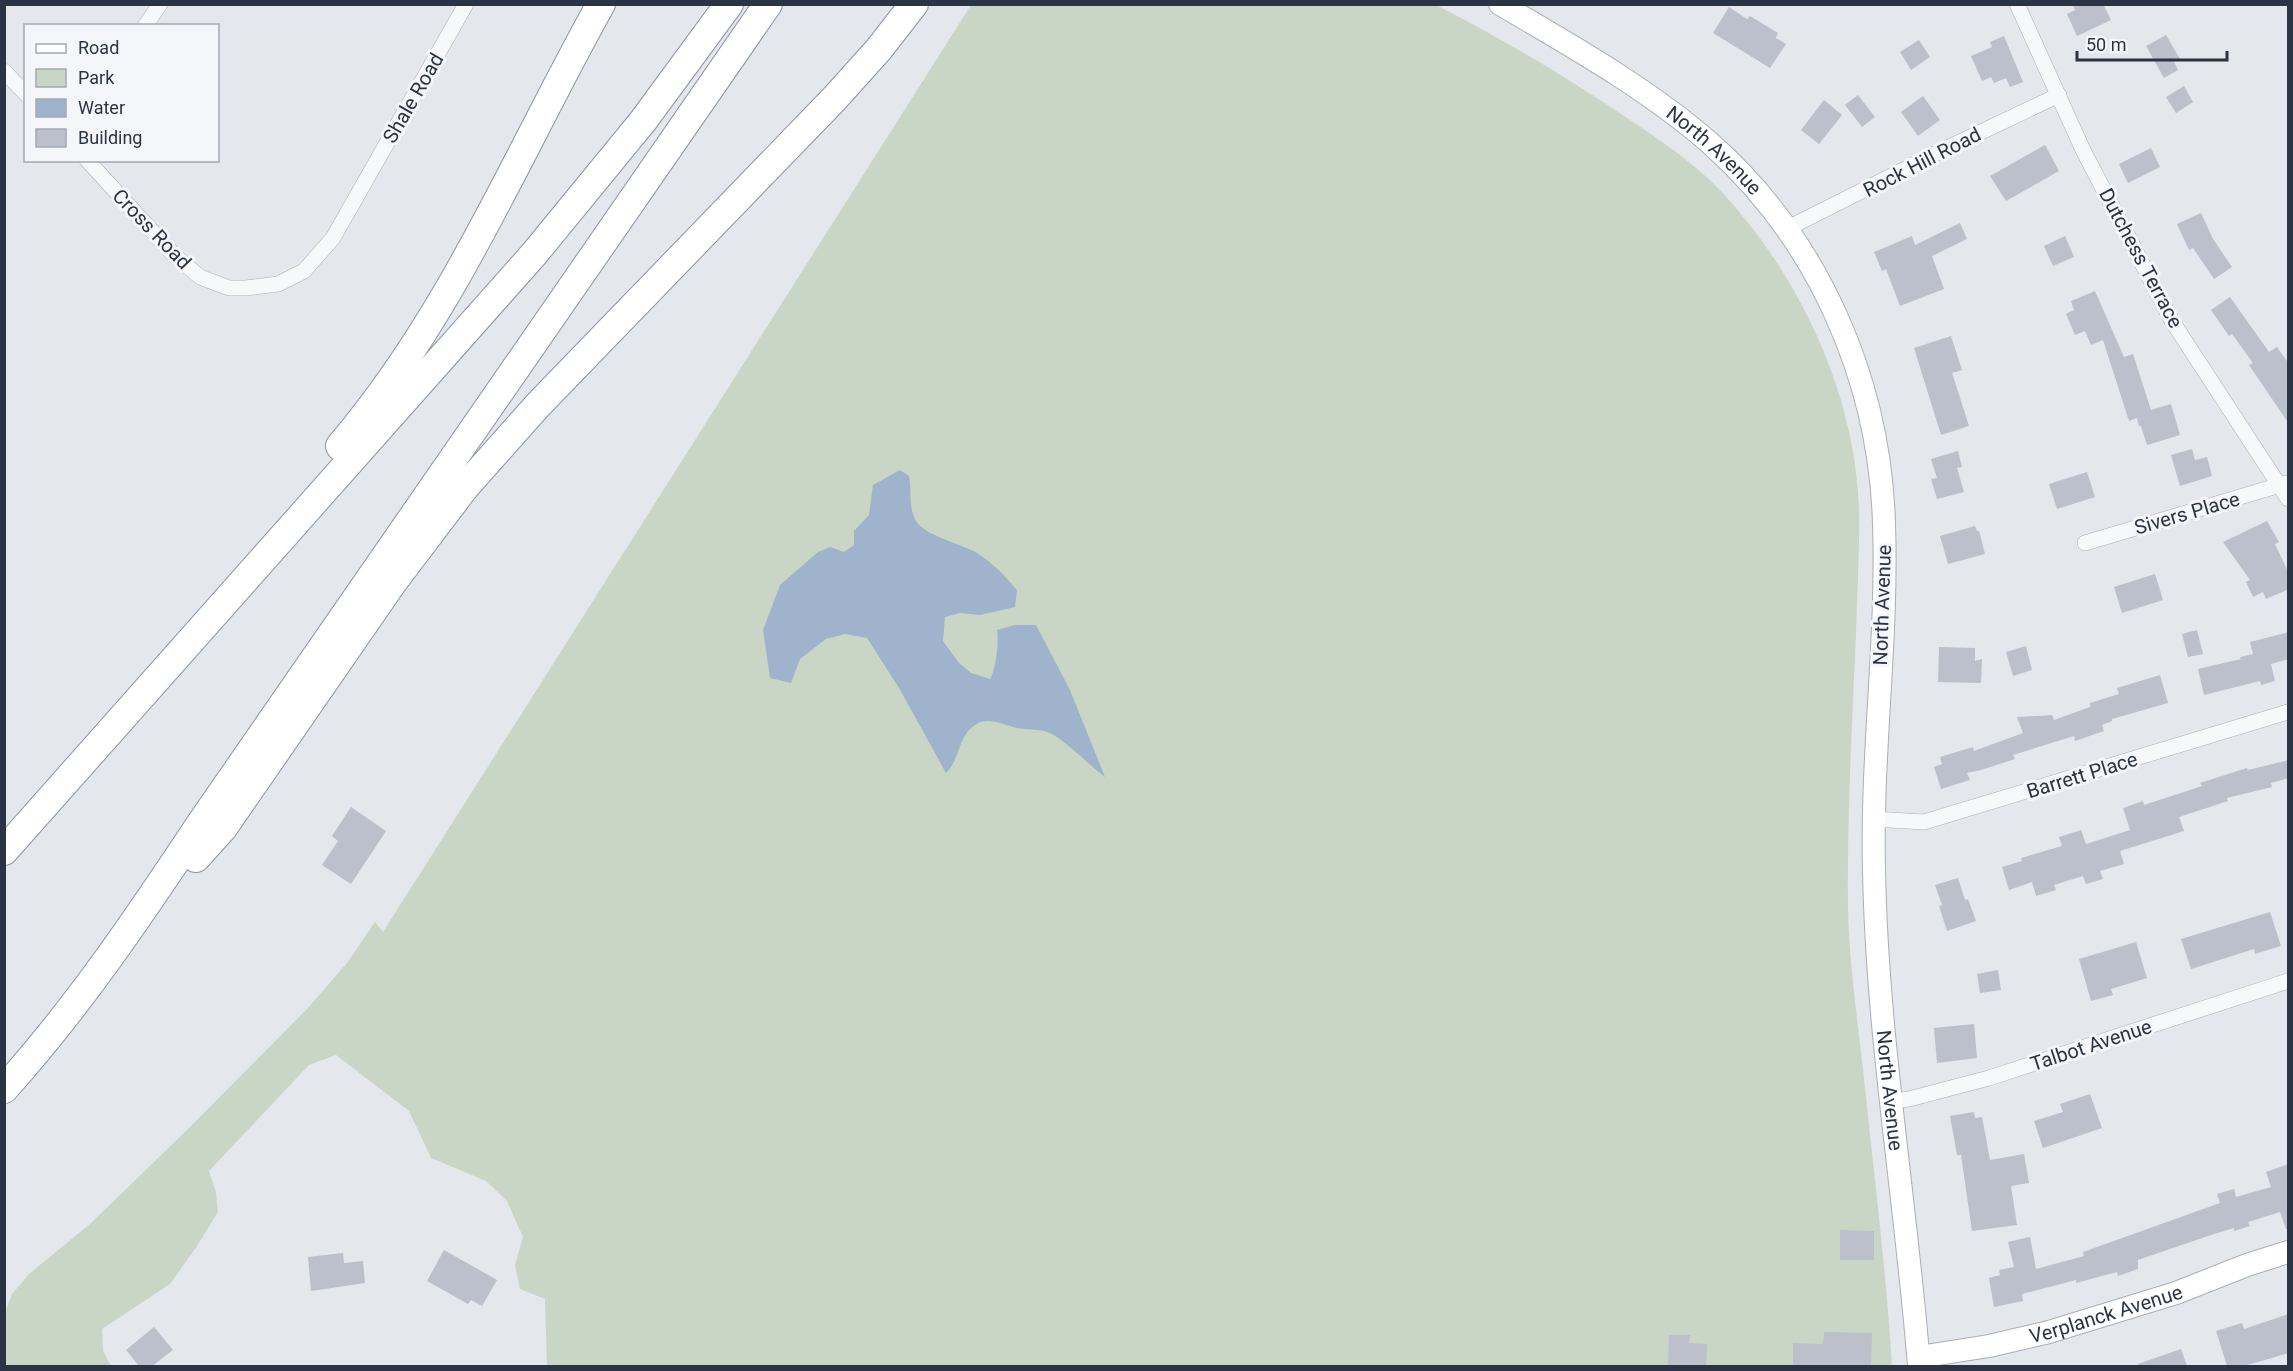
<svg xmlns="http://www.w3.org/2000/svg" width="2293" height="1371" font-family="Roboto,sans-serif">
	<rect width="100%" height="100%" fill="#e4e7ec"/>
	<path fill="#c9d6c5" d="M971,5H1436C1503,39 1568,78 1630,120C1660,140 1691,161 1717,187C1798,272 1855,391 1859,509C1860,551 1857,592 1856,634C1852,725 1847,816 1848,907C1849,965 1858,1022 1864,1079C1874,1174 1886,1270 1892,1366H547L545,1299L520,1289L515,1265L523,1237L507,1201L486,1181L431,1158L409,1111L336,1055L309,1065L209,1171L216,1192L218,1212L197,1246L170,1284L102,1329L103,1351L111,1366H5L4,1315L12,1294L29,1274L90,1224L189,1128L307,1009L347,963L375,922L383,932Z"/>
	<path fill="#9fb4cc" d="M900,470L909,476C912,490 908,507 916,521C925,536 962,544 977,553C993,563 1005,576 1017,590L1015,607L980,615L960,613L945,617L943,641L959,663L971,673L990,679C996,669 999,642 997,630L1015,625H1036L1070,690L1105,777C1089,765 1066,741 1050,733C1038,728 1025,731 1013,727C1003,724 987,717 977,724C957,735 961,759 946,773L899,688L867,638L845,634L826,639L800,659L791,683L770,678L763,630L780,585L818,552L830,547L844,552L854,545V531L869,515L873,485Z"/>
	<g fill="#bbc0ca">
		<polygon points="2073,4 2103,4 2111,20 2077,36 2067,14 2075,10"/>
		<polygon points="1729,7 1747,19 1750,16 1778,33 1776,38 1786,44 1770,68 1713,33"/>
		<polygon points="2166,35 2180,59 2174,62 2178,70 2164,78 2146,46"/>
		<polygon points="2004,36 2023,82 2010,87 2006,78 1994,83 1991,77 1982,81 1971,56 1992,47 1990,42"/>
		<polygon points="1919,40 1930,57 1911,70 1900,52"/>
		<polygon points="2184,86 2193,102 2176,113 2166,97"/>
		<polygon points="1858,95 1875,117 1862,127 1845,105"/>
		<polygon points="1923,96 1940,120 1918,136 1901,112"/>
		<polygon points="1824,100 1842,115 1819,144 1801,130"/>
		<polygon points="2045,145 2059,171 2006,201 1990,176"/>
		<polygon points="2151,148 2160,167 2128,183 2119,164"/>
		<polygon points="2201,213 2213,239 2232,267 2214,279 2193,248 2189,250 2177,224"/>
		<polygon points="1960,223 1967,239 1932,256 1944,289 1900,306 1886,269 1882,271 1874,252 1912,236 1915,245"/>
		<polygon points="2065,236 2074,257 2053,266 2044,246"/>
		<polygon points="2095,291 2124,357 2133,354 2151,410 2171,404 2180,435 2147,445 2141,426 2139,426 2137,418 2129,421 2103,340 2091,345 2085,331 2075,335 2066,314 2074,310 2071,301"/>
		<polygon points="2230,297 2269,352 2277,347 2289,364 2289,424 2249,365 2253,363 2232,334 2229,336 2211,310"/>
		<polygon points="1951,336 1962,370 1952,373 1969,426 1941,435 1914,348"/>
		<polygon points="2192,449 2195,460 2207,457 2212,476 2180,486 2171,455"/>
		<polygon points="1958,451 1962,467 1957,468 1964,492 1937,499 1931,479 1937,478 1931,459"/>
		<polygon points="2087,472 2095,497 2057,509 2049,484"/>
		<polygon points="2267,521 2279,542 2275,544 2289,574 2289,589 2266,599 2263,592 2253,597 2246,582 2250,580 2223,542"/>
		<polygon points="1975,526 1977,531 1979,531 1985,554 1948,564 1940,536"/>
		<polygon points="2155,574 2163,600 2122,613 2114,587"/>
		<polygon points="2197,630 2203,654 2188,657 2182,634"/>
		<polygon points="2289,632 2289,659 2271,664 2275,681 2261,685 2260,681 2204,695 2198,669 2241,659 2240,657 2253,654 2250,642"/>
		<polygon points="2026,646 2032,670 2013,676 2006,652"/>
		<polygon points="1939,647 1975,648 1975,661 1982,659 1981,683 1938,682"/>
		<polygon points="2160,675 2168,703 2112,719 2112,721 2102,725 2104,731 2075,741 2074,736 2013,755 2015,759 1981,770 1967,773 1970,780 1941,789 1934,767 1942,764 1940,757 1973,747 1974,751 2023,733 2017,717 2052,715 2054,720 2090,707 2090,703 2119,694 2117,688"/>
		<polygon points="2289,760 2289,778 2271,783 2272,787 2227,798 2228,801 2179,817 2184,831 2120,851 2124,864 2100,871 2103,879 2086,884 2083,876 2054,885 2056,890 2036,896 2032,882 2009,890 2002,867 2022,861 2021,858 2062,846 2059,837 2081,830 2086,844 2130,830 2123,808 2143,801 2144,805 2187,791 2202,786 2200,783 2247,768 2248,770"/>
		<polygon points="351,807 386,831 351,884 322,865 338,841 332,836"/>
		<polygon points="1958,878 1965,900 1968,899 1976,921 1947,931 1939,906 1942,905 1935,885"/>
		<polygon points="2270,912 2281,946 2255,954 2254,949 2191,969 2181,939"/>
		<polygon points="2136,942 2147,978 2111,989 2113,995 2091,1001 2079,959"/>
		<polygon points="1998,970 2001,990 1980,993 1977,974"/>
		<polygon points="1974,1024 1977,1058 1937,1063 1934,1028"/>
		<polygon points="2090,1094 2102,1128 2043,1148 2034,1121 2063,1112 2060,1104"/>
		<polygon points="1974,1112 1975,1118 1982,1117 1990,1160 2024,1154 2029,1183 2011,1186 2017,1225 1972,1231 1961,1155 1957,1155 1950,1116"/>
		<polygon points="2289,1164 2289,1229 2286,1229 2280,1212 2248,1222 2250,1226 2234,1231 2234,1228 2211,1235 2138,1260 2138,1269 2118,1276 2117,1272 2076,1283 2076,1280 2022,1294 2023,1301 1994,1307 1989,1278 2000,1275 1999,1270 2014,1267 2008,1242 2030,1237 2036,1269 2084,1256 2083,1252 2220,1203 2217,1194 2234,1189 2236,1197 2271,1187 2266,1172"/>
		<polygon points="1840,1230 1874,1231 1874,1260 1840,1260"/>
		<polygon points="444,1250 497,1280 482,1306 471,1300 468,1304 427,1281"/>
		<polygon points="343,1253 344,1263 363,1261 365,1283 311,1291 308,1257"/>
		<polygon points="2289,1314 2289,1353 2244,1366 2227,1366 2216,1331 2242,1323 2244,1329"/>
		<polygon points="154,1327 173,1350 152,1366 139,1366 126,1350"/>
		<polygon points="1824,1332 1872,1333 1871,1366 1793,1366 1793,1343 1823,1344"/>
		<polygon points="1669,1335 1690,1335 1689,1343 1707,1344 1706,1366 1668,1366"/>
		<polygon points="2181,1349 2187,1366 2139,1366 2138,1364"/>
	</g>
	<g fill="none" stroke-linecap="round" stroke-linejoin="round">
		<g stroke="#a9aeb7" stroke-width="16">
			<g id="street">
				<polyline points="2017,4 2083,150 2172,321 2288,499"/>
				<polyline points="145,26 160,4"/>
				<polyline points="4,71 26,94"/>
				<polyline points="87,160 174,255 200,277 229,288 246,288 278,284 304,271 333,238 466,4"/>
				<polyline points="1786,229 1941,151 2059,95"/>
				<polyline points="2085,543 2287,483"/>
				<polyline points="1873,819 1924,822 2288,712"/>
				<polyline points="1891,1101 1909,1099 1989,1078 2288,981"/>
			</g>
		</g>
		<g stroke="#a9aeb7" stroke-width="24">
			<g id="secondary">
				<path id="s1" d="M1500,4C1570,45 1650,90 1711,144C1819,240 1880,381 1884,524C1888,639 1871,754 1874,870C1877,1036 1906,1201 1919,1366"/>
				<path id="s2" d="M1919,1357L1989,1346L2049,1332L2176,1293L2247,1265L2288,1252"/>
			</g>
		</g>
		<g stroke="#8b94a3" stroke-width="30">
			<g id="highway">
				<path d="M340,446C452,315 517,154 601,4"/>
				<polyline points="4,851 534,254 643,121 729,4"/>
				<polyline points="196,858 223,828 393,582 465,487 538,405 835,98 879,49 914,4"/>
				<path d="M4,1089C78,1007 140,915 201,823L768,4"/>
			</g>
		</g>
		<use href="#street" stroke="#f7f8fa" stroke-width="15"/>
		<use href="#secondary" stroke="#fff" stroke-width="22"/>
		<use href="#highway" stroke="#fff" stroke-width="28"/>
	</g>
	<g text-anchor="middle" stroke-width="6" stroke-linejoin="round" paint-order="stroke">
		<g font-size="20" fill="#2b3445" stroke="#f4f6f9">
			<text transform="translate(413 98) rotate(-60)" y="7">Shale Road</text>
			<text dy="7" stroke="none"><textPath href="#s1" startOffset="260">North Avenue</textPath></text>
			<text transform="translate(1922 162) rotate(-27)" y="7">Rock Hill Road</text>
			<text transform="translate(152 229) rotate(46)" y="7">Cross Road</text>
			<text transform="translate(2141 258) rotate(62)" y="7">Dutchess Terrace</text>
			<text transform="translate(2187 513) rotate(-16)" y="7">Sivers Place</text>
			<text transform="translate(1882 605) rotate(-88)" y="7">North Avenue</text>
			<text transform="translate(2082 775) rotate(-17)" y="7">Barrett Place</text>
			<text transform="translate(2091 1045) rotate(-18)" y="7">Talbot Avenue</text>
			<text dy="7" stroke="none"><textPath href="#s1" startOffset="1250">North Avenue</textPath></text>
			<text dy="7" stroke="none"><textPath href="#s2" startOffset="192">Verplanck Avenue</textPath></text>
		</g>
	</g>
	<rect width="2293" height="1371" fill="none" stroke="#2b3445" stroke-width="12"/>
	<rect x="24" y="24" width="195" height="138" fill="#f4f6f9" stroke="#a4a8b1" stroke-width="1.5"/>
	<rect x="36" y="44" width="30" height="9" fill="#ffffff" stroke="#a4a8b1" stroke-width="1.5"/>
	<text x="78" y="54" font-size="18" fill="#2b3445">Road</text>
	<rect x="36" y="69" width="30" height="18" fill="#c9d6c5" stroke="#a4a8b1" stroke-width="1.5"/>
	<text x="78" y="84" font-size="18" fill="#2b3445">Park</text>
	<rect x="36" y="99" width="30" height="18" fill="#9fb4cc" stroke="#a4a8b1" stroke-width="1.5"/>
	<text x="78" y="114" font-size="18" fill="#2b3445">Water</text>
	<rect x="36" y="129" width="30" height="18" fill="#bbc0ca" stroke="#a4a8b1" stroke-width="1.5"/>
	<text x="78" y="144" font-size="18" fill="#2b3445">Building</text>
	<path d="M2077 51v9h150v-9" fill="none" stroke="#2b3445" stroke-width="3"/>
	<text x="2086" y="51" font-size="18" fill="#2b3445" stroke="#f4f6f9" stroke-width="4.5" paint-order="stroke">50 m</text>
</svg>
